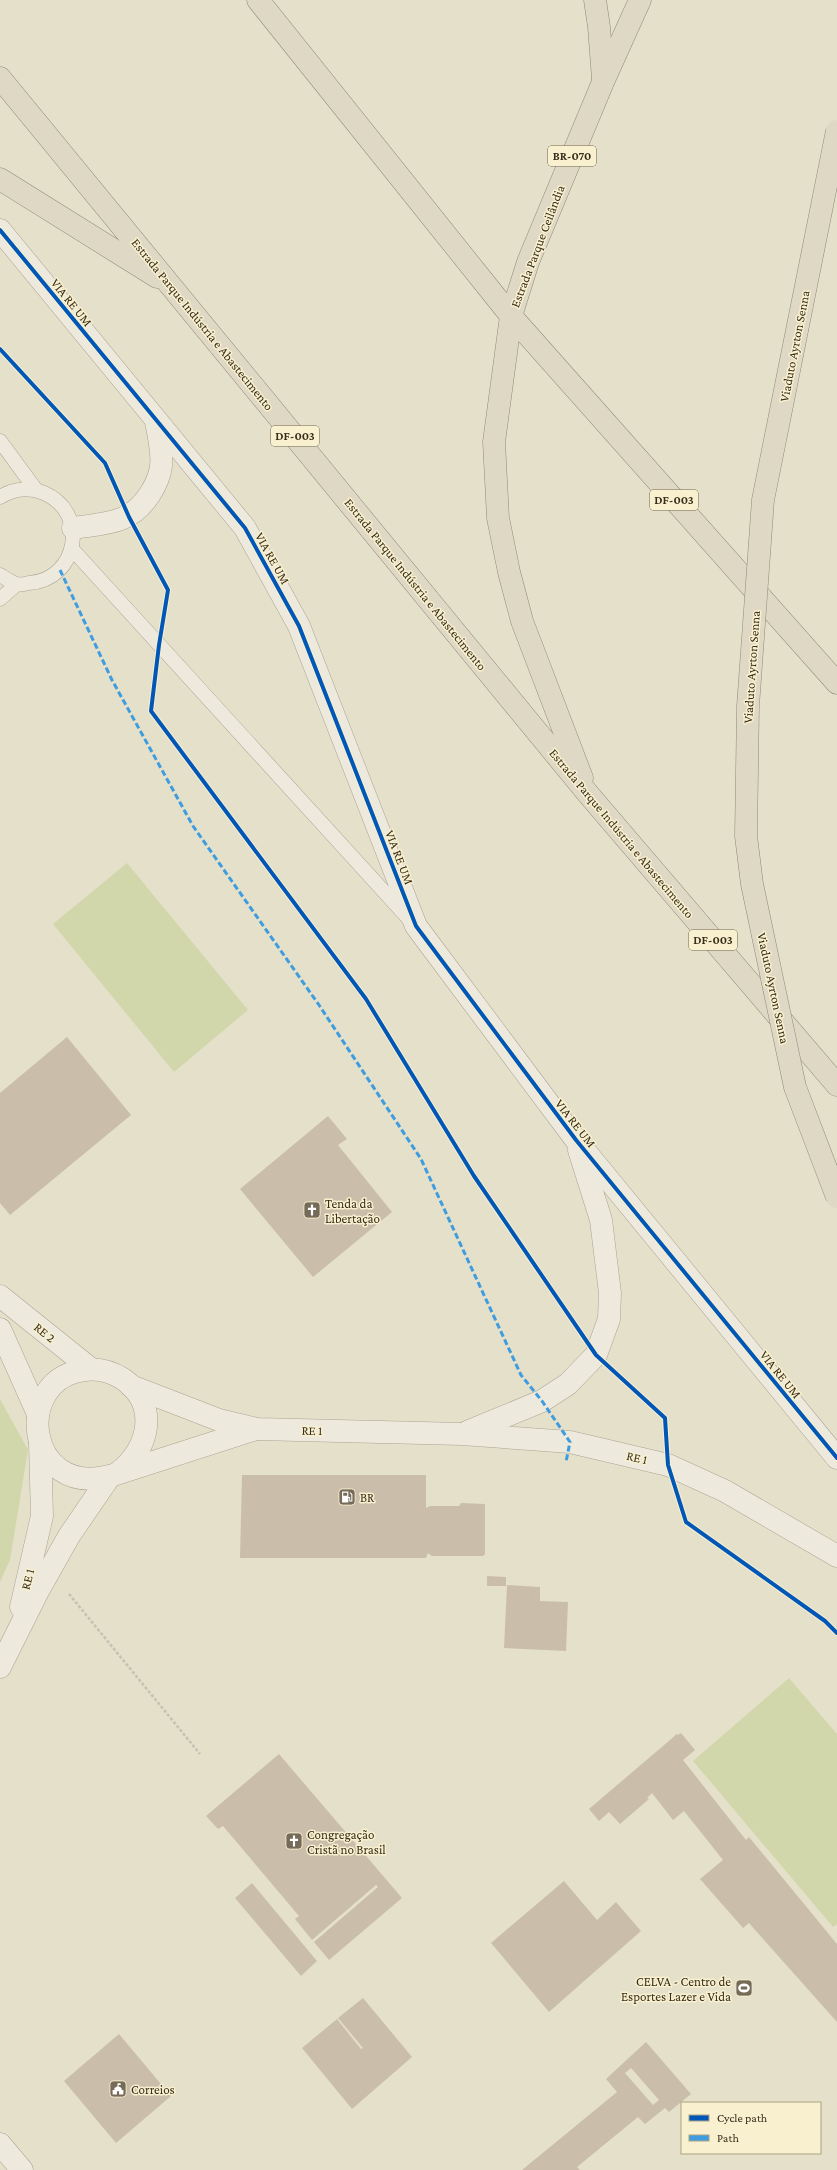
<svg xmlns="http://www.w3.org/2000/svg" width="837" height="2170" font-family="'Crimson Pro',serif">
	<rect width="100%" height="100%" fill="#e5e0ca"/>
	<g fill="#d2d7ab">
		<polygon points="127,863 248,1010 174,1072 53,924"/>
		<polygon points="0,1399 28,1450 10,1560 0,1582"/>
		<polygon points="789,1678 837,1734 837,1924 833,1927 693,1761"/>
	</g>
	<g fill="#cabeab" fill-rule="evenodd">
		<polygon points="67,1037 131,1115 10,1215 0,1203 0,1093"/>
		<polygon points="328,1116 347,1139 338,1145 392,1212 313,1277 240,1189"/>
		<polygon points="242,1475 426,1475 426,1508 430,1506 459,1506 461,1503 485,1504 485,1554 483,1556 432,1556 428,1553 426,1558 240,1558"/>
		<polygon points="487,1576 506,1577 506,1586 487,1586"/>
		<polygon points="507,1585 540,1587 540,1601 568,1602 566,1651 504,1648"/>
		<polygon points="681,1733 695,1750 683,1760 746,1840 749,1837 837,1944 837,2022 749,1923 743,1928 700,1879 723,1860 684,1811 673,1820 652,1793 647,1798 649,1799 620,1824 609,1812 599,1821 589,1809 677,1734 678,1735"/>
		<polygon points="279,1754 402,1898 329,1960 314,1942 378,1887 376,1885 312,1940 295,1919 299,1916 223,1826 218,1829 206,1816"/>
		<polygon points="564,1881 597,1920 616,1902 641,1931 549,2012 491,1943"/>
		<polygon points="252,1883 317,1961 301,1976 235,1898"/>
		<polygon points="363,1998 412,2057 352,2109 302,2048 337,2019 361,2049 363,2048 338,2018"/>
		<polygon points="119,2034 171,2096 116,2143 64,2081"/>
		<path d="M646,2042L691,2094L669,2112L665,2108L645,2124L638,2117L577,2167L580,2170H522L617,2092L606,2079ZM631,2068L659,2100L653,2105L625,2073Z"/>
	</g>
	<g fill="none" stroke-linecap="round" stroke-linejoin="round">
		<g stroke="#aaa494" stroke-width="15">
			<g id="service">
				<polyline points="0,441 36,490"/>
				<path d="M0,497C13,489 29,487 44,493C90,513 78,580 29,583C25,584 20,585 16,584C11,582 5,578 0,575"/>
				<polyline points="72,549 409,919"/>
				<polyline points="0,599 17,584"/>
			</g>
		</g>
		<g stroke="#aaa494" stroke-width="23">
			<g id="tertiary">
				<polyline points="0,230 245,528 299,626 416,926 576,1140 837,1458"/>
				<path d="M73,528C106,523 130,525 150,494C155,486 160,476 161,466C163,453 158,434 156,421"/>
				<polyline points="0,1296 91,1369"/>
				<polyline points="0,1329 38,1414"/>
				<polyline points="131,1386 219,1420 257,1429 462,1434 570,1442 668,1465 725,1491 837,1556"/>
				<polyline points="467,1432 542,1401 568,1384 596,1355 609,1319 610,1293 601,1220 579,1150"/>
				<path d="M119,1472C150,1448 159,1404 123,1379C112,1372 99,1368 86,1370C12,1377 25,1498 110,1476L256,1429"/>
				<polyline points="21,1607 42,1516 40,1444"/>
				<polyline points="0,1667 38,1591 69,1536 110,1476"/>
				<polyline points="0,2144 22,2170"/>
			</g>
		</g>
		<g stroke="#8f897a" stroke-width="23">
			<g id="trunk">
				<polyline points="258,0 511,316 837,683"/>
				<polyline points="595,0 599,27 603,79"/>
				<polyline points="0,78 589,795 837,1085"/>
				<polyline points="0,179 157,277"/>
				<polyline points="582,778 522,621 509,572 498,518 494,442 511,316 528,262 603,82 640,0"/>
			</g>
		</g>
		<polyline stroke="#c6c1b3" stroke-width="2.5" stroke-dasharray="3 2" stroke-linecap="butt" points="69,1594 200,1754"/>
		<use href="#service" stroke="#ede9dd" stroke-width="14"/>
		<use href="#tertiary" stroke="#ede9dd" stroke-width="22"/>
		<use href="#trunk" stroke="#dfd8c4" stroke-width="22"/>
		<g stroke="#8f897a" stroke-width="23" stroke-linecap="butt">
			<polyline id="trunk-bridge" points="837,131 763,500 748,706 746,836 752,884 795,1087 837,1197"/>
		</g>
		<use href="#trunk-bridge" stroke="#dfd8c4" stroke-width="22"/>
		<polyline stroke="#3e9cdf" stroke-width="3" stroke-dasharray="6 3" stroke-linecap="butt" points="60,570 112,680 193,826 319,1005 421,1159 521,1375 542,1401 570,1442 566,1462"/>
		<g stroke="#f8f0ce" stroke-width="6">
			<g id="cycleway">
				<polyline points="0,230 245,528 299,626 416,926 576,1140 837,1458"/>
				<polyline points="0,349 105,463 129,517 168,590 159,645 151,711 366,999 474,1176 596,1355 665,1418 668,1465 686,1522 825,1621 837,1633"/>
			</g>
		</g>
		<use href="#cycleway" stroke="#0057b8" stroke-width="4"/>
	</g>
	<defs>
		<g id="church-square" transform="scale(0.9)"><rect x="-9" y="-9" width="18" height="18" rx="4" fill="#756b58" stroke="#f8f0ce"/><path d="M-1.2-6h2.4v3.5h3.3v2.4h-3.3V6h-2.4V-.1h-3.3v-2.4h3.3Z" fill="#fff"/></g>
		<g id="fuel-square" transform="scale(0.9)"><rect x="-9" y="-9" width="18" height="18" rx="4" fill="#756b58" stroke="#f8f0ce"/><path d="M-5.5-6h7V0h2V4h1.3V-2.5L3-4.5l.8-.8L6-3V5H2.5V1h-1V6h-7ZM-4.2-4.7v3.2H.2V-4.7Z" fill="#fff"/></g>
		<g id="stadium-square" transform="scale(0.9)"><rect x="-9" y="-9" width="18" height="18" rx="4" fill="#756b58" stroke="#f8f0ce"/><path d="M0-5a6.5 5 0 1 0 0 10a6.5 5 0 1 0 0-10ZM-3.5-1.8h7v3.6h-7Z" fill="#fff"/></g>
		<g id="civic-square" transform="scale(0.9)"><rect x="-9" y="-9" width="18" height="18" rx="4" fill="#756b58" stroke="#f8f0ce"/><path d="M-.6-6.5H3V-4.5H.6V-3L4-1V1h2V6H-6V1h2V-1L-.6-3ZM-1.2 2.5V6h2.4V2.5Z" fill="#fff"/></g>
	</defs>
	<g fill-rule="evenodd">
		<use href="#church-square" x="312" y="1210"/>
		<use href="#fuel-square" x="347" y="1497"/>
		<use href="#church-square" x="294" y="1841"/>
		<use href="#stadium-square" x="744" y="1988"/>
		<use href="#civic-square" x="118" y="2089"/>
	</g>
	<g text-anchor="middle" stroke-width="3" stroke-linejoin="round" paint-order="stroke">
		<g fill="#f8f0ce" stroke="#726751" stroke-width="1">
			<rect x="548" y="146" width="48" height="20" rx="3"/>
			<rect x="271" y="426" width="48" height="20" rx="3"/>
			<rect x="650" y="490" width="48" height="20" rx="3"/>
			<rect x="689" y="930" width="48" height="20" rx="3"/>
		</g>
		<g font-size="12" font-weight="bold" fill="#392c1b">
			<text x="572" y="160">BR-070</text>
			<text x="295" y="440">DF-003</text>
			<text x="674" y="504">DF-003</text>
			<text x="713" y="944">DF-003</text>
		</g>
		<g font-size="13" fill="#392c1b" stroke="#f8f0ce">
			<text transform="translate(537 246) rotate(-69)" y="5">Estrada Parque Ceilândia</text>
			<text transform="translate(72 302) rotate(51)" y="5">VIA RE UM</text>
			<text transform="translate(203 324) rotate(51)" y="5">Estrada Parque Indústria e Abastecimento</text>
			<text transform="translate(794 346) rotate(-79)" y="5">Viaduto Ayrton Senna</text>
			<text transform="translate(273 558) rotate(61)" y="5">VIA RE UM</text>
			<text transform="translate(416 584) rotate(51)" y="5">Estrada Parque Indústria e Abastecimento</text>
			<text transform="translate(751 667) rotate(-86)" y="5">Viaduto Ayrton Senna</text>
			<text transform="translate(622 833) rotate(50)" y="5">Estrada Parque Indústria e Abastecimento</text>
			<text transform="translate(400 857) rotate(69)" y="5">VIA RE UM</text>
			<text transform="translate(774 988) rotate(78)" y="5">Viaduto Ayrton Senna</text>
			<text transform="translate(576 1123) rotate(52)" y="5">VIA RE UM</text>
			<text transform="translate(45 1332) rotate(39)" y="5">RE 2</text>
			<text transform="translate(781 1374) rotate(51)" y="5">VIA RE UM</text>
			<text transform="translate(312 1430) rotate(1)" y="5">RE 1</text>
			<text transform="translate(637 1457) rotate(13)" y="5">RE 1</text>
			<text transform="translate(27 1579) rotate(-76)" y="5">RE 1</text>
		</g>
		<g font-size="13" fill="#392c1b" stroke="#f8f0ce" text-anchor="start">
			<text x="325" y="1208">Tenda da<tspan x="325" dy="15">Libertação</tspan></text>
			<text x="360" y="1502">BR</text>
			<text x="307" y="1839">Congregação<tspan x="307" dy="15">Cristã no Brasil</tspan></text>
			<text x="731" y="1986" text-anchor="end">CELVA - Centro de<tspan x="731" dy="15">Esportes Lazer e Vida</tspan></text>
			<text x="131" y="2094">Correios</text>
		</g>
	</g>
	<rect x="681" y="2102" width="140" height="52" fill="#f8f0ce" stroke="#aca286"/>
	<rect x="689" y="2115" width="20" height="6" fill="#0057b8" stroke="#aca286"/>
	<text x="717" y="2122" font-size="12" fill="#392c1b">Cycle path</text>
	<rect x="689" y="2135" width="20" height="6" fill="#3e9cdf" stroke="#aca286"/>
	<text x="717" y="2142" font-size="12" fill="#392c1b">Path</text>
</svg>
